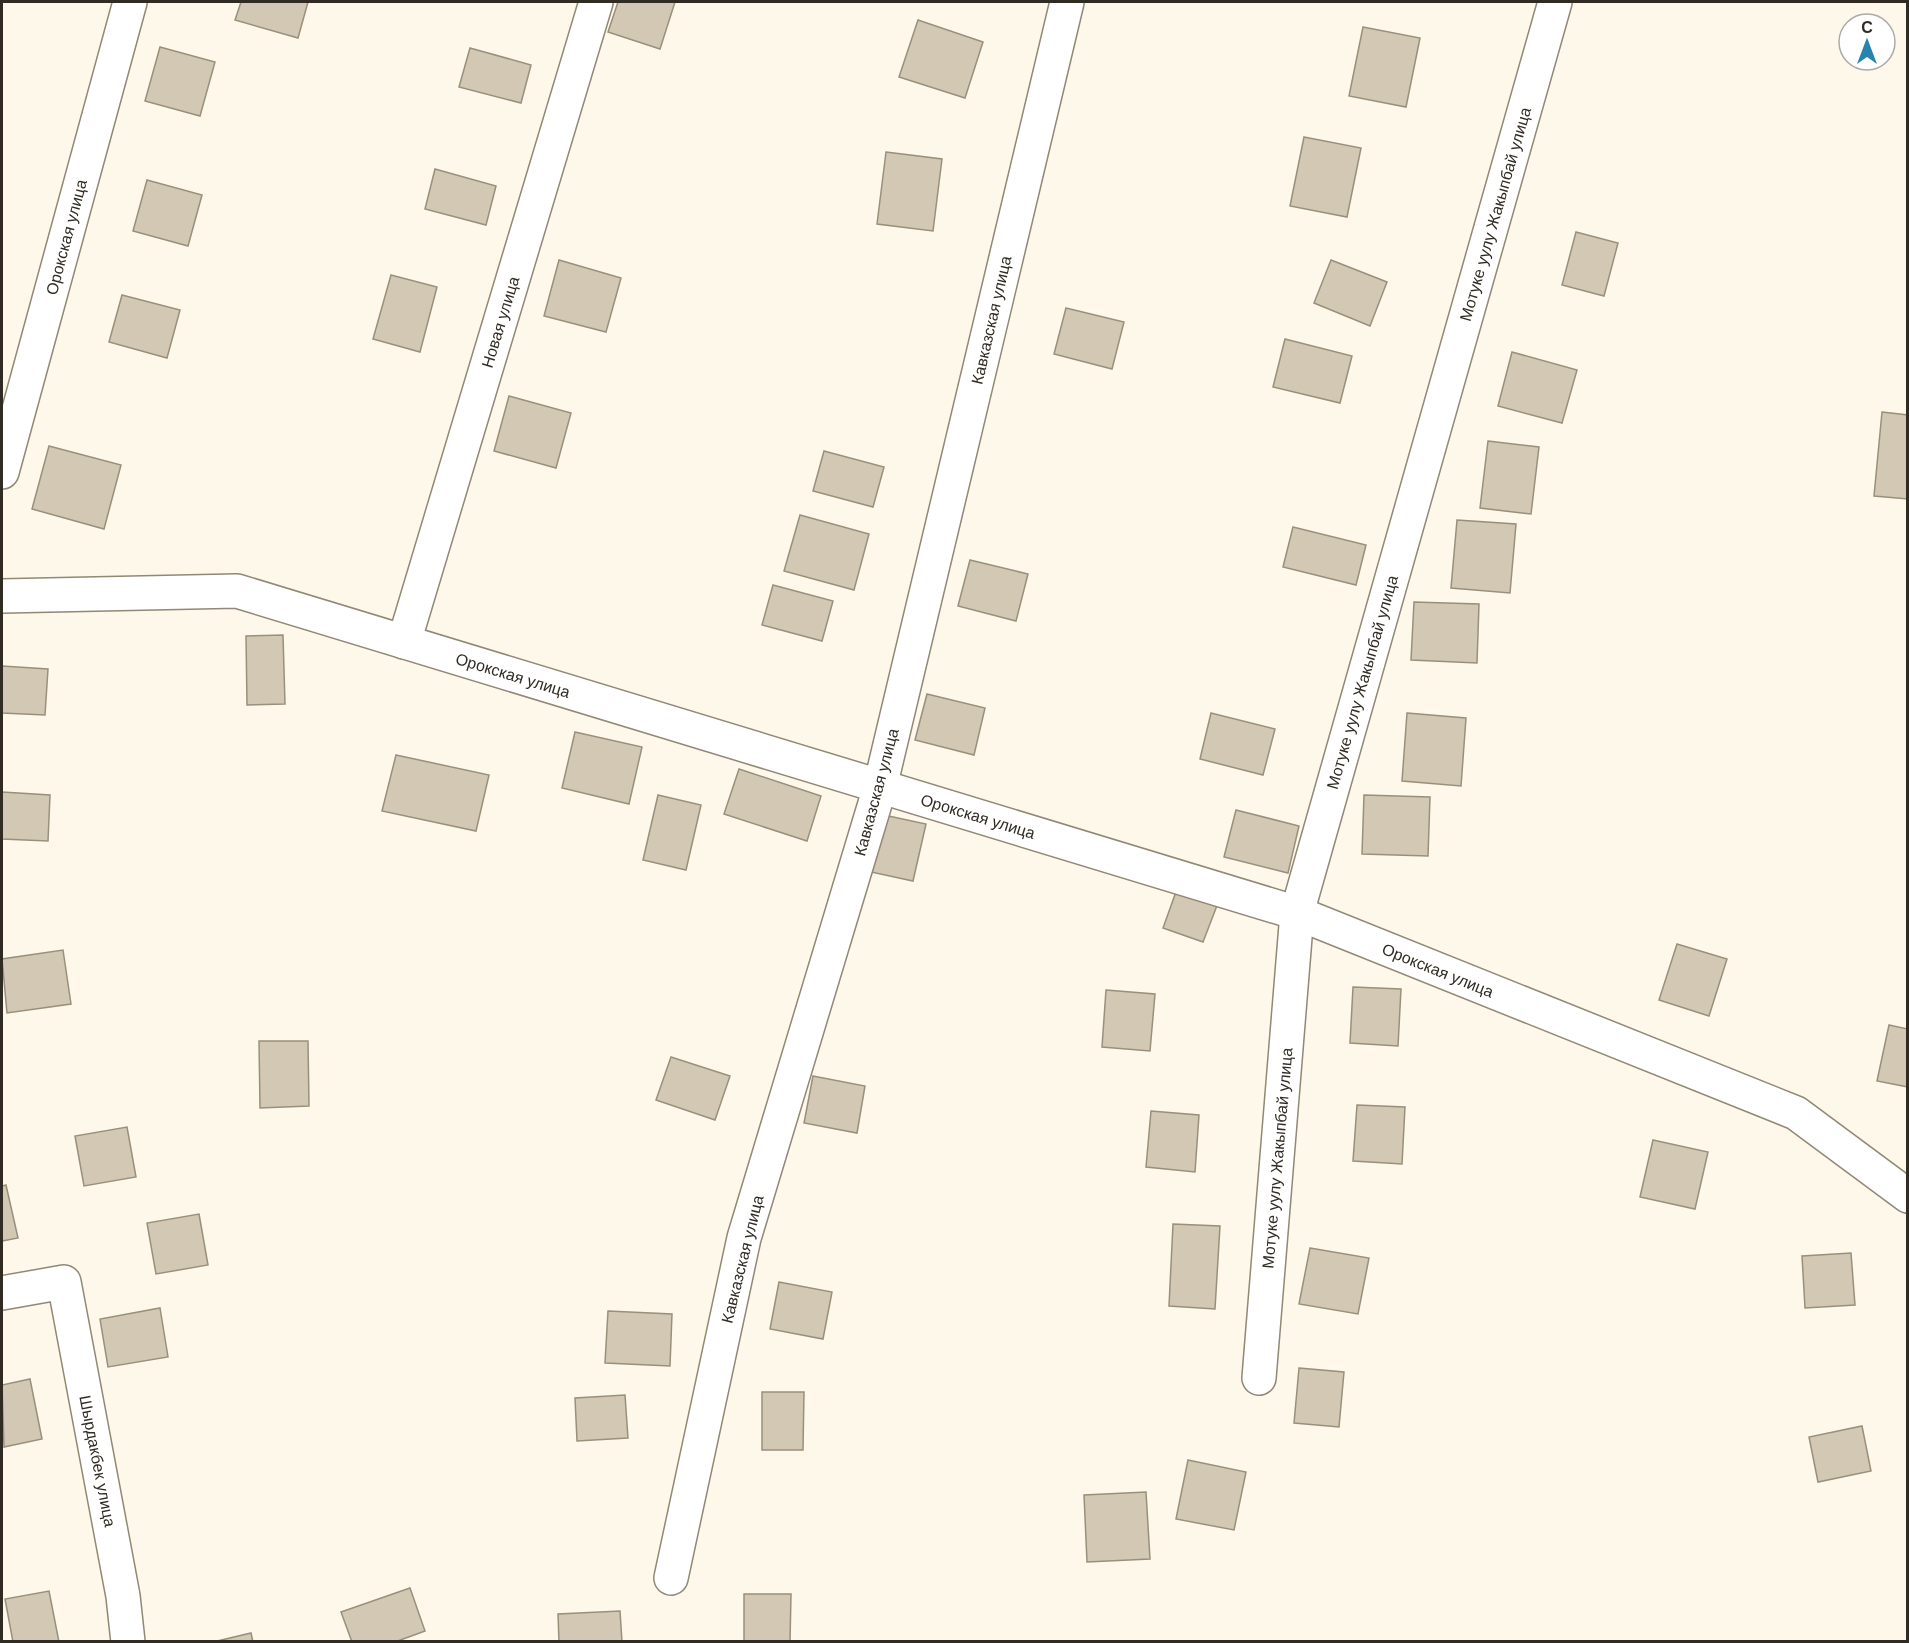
<svg xmlns="http://www.w3.org/2000/svg" width="1909" height="1643" font-family="Helvetica,sans-serif">
	<rect width="100%" height="100%" fill="#fef8eb"/>
	<g fill="#d2c8b3" stroke="#99907c" stroke-width="1.5">
		<polygon points="241,2 308,2 298,38 235,20"/>
		<polygon points="618,2 675,2 660,49 608,32"/>
		<polygon points="918,20 983,42 965,98 899,77"/>
		<polygon points="1363,27 1420,38 1406,107 1349,96"/>
		<polygon points="160,47 215,62 200,116 145,101"/>
		<polygon points="470,48 531,65 521,103 459,87"/>
		<polygon points="1304,137 1361,148 1347,217 1290,206"/>
		<polygon points="886,152 942,159 933,231 877,224"/>
		<polygon points="435,169 496,186 486,225 425,209"/>
		<polygon points="147,180 202,195 188,246 133,231"/>
		<polygon points="1576,232 1618,243 1604,296 1562,285"/>
		<polygon points="559,260 621,278 606,332 544,316"/>
		<polygon points="1331,260 1387,282 1370,326 1314,303"/>
		<polygon points="391,275 437,287 420,352 373,339"/>
		<polygon points="122,295 180,310 167,358 109,342"/>
		<polygon points="1066,308 1124,322 1112,369 1054,354"/>
		<polygon points="1285,339 1352,356 1340,403 1273,387"/>
		<polygon points="1512,352 1577,370 1562,423 1498,406"/>
		<polygon points="509,396 571,413 556,468 494,451"/>
		<polygon points="1882,412 1908,415 1908,499 1874,496"/>
		<polygon points="1488,441 1539,447 1531,514 1480,508"/>
		<polygon points="49,446 121,465 104,529 32,509"/>
		<polygon points="824,451 884,467 873,507 813,491"/>
		<polygon points="800,515 869,534 854,590 784,571"/>
		<polygon points="1457,520 1516,524 1510,593 1451,588"/>
		<polygon points="1293,527 1366,545 1356,585 1283,567"/>
		<polygon points="970,560 1028,574 1016,621 958,606"/>
		<polygon points="773,585 833,601 822,641 762,625"/>
		<polygon points="1414,602 1479,604 1477,663 1411,660"/>
		<polygon points="283,635 285,704 247,705 246,636"/>
		<polygon points="2,666 48,669 45,715 2,713"/>
		<polygon points="927,694 985,708 974,755 915,740"/>
		<polygon points="1211,713 1275,729 1263,775 1200,759"/>
		<polygon points="1407,713 1466,718 1461,786 1402,781"/>
		<polygon points="575,732 642,747 629,804 562,788"/>
		<polygon points="396,755 489,775 476,831 382,811"/>
		<polygon points="739,769 821,796 807,841 724,814"/>
		<polygon points="2,792 50,795 48,841 2,839"/>
		<polygon points="658,795 701,805 686,870 643,860"/>
		<polygon points="1364,795 1430,797 1428,856 1362,854"/>
		<polygon points="1236,810 1299,826 1288,873 1224,857"/>
		<polygon points="884,815 926,824 913,881 871,872"/>
		<polygon points="1177,889 1218,903 1203,942 1163,928"/>
		<polygon points="1677,944 1727,959 1709,1016 1659,1000"/>
		<polygon points="63,950 71,1004 7,1013 2,959"/>
		<polygon points="1353,987 1401,989 1398,1046 1350,1043"/>
		<polygon points="1106,990 1155,994 1150,1051 1102,1047"/>
		<polygon points="1889,1025 1908,1029 1908,1087 1877,1081"/>
		<polygon points="259,1041 308,1041 309,1106 260,1108"/>
		<polygon points="671,1057 730,1076 715,1120 656,1100"/>
		<polygon points="813,1076 865,1086 857,1133 804,1123"/>
		<polygon points="1357,1105 1405,1107 1402,1164 1353,1161"/>
		<polygon points="1151,1111 1199,1115 1195,1172 1146,1167"/>
		<polygon points="127,1127 136,1177 84,1186 75,1136"/>
		<polygon points="1653,1140 1708,1152 1695,1209 1640,1197"/>
		<polygon points="6,1185 18,1238 2,1241 2,1186"/>
		<polygon points="199,1214 208,1265 156,1274 147,1223"/>
		<polygon points="1173,1224 1220,1226 1215,1309 1169,1306"/>
		<polygon points="1310,1248 1369,1258 1358,1314 1299,1304"/>
		<polygon points="1851,1253 1855,1305 1805,1308 1802,1256"/>
		<polygon points="779,1282 832,1292 823,1339 770,1329"/>
		<polygon points="160,1308 168,1357 108,1367 100,1319"/>
		<polygon points="608,1311 672,1314 670,1366 605,1363"/>
		<polygon points="1299,1368 1344,1372 1339,1427 1294,1423"/>
		<polygon points="30,1379 42,1439 4,1447 2,1385"/>
		<polygon points="762,1392 804,1392 803,1450 762,1450"/>
		<polygon points="625,1395 628,1438 577,1441 575,1398"/>
		<polygon points="1862,1426 1871,1471 1818,1482 1809,1437"/>
		<polygon points="1188,1460 1246,1472 1234,1530 1176,1519"/>
		<polygon points="1146,1492 1150,1559 1087,1562 1084,1495"/>
		<polygon points="410,1588 425,1631 395,1642 352,1642 341,1612"/>
		<polygon points="49,1591 59,1642 13,1642 5,1599"/>
		<polygon points="744,1594 791,1594 790,1642 744,1642"/>
		<polygon points="620,1611 622,1642 559,1642 558,1614"/>
		<polygon points="251,1633 253,1642 213,1642"/>
	</g>
	<g fill="none" stroke-linecap="round" stroke-linejoin="round">
		<g stroke="#918875" stroke-width="36">
			<g id="minor">
				<polyline points="2,472 130,2"/>
				<polyline points="2,596 237,591 1297,913 1796,1113 1908,1196"/>
				<polyline points="404,642 596,2"/>
				<polyline points="2,1293 64,1282 123,1596 128,1642"/>
				<polyline points="1259,1378 1297,913 1555,2"/>
				<polyline points="671,1578 744,1238 880,787 1067,2"/>
			</g>
		</g>
		<use href="#minor" stroke="#fff" stroke-width="33"/>
	</g>
	<g text-anchor="middle" stroke-width="4.5" stroke-linejoin="round" paint-order="stroke">
		<g font-size="16" fill="#302c24" stroke="#fff">
			<text transform="translate(1495 214) rotate(-74)" y="6">Мотуке уулу Жакыпбай улица</text>
			<text transform="translate(66 237) rotate(-75)" y="6">Орокская улица</text>
			<text transform="translate(991 320) rotate(-77)" y="6">Кавказская улица</text>
			<text transform="translate(500 322) rotate(-73)" y="6">Новая улица</text>
			<text transform="translate(513 675) rotate(17)" y="6">Орокская улица</text>
			<text transform="translate(1362 682) rotate(-74)" y="6">Мотуке уулу Жакыпбай улица</text>
			<text transform="translate(876 792) rotate(-75)" y="6">Кавказская улица</text>
			<text transform="translate(978 816) rotate(17)" y="6">Орокская улица</text>
			<text transform="translate(1438 970) rotate(22)" y="6">Орокская улица</text>
			<text transform="translate(1277 1158) rotate(-85)" y="6">Мотуке уулу Жакыпбай улица</text>
			<text transform="translate(742 1259) rotate(-76)" y="6">Кавказская улица</text>
			<text transform="translate(98 1461) rotate(79)" y="6">Шырдакбек улица</text>
		</g>
	</g>
	<rect width="1909" height="1643" fill="none" stroke="#302c24" stroke-width="6"/>
	<g transform="translate(1867 42)"><circle r="28" fill="#ffffff" stroke="#acaba7" stroke-width="1.5"/>
	<path d="M0-4.5L10 22L0 15L-10 22Z" fill="#2983b1"/>
	<text y="-9" font-size="16" font-weight="bold" text-anchor="middle" fill="#302c24">С</text>
	</g>
</svg>
